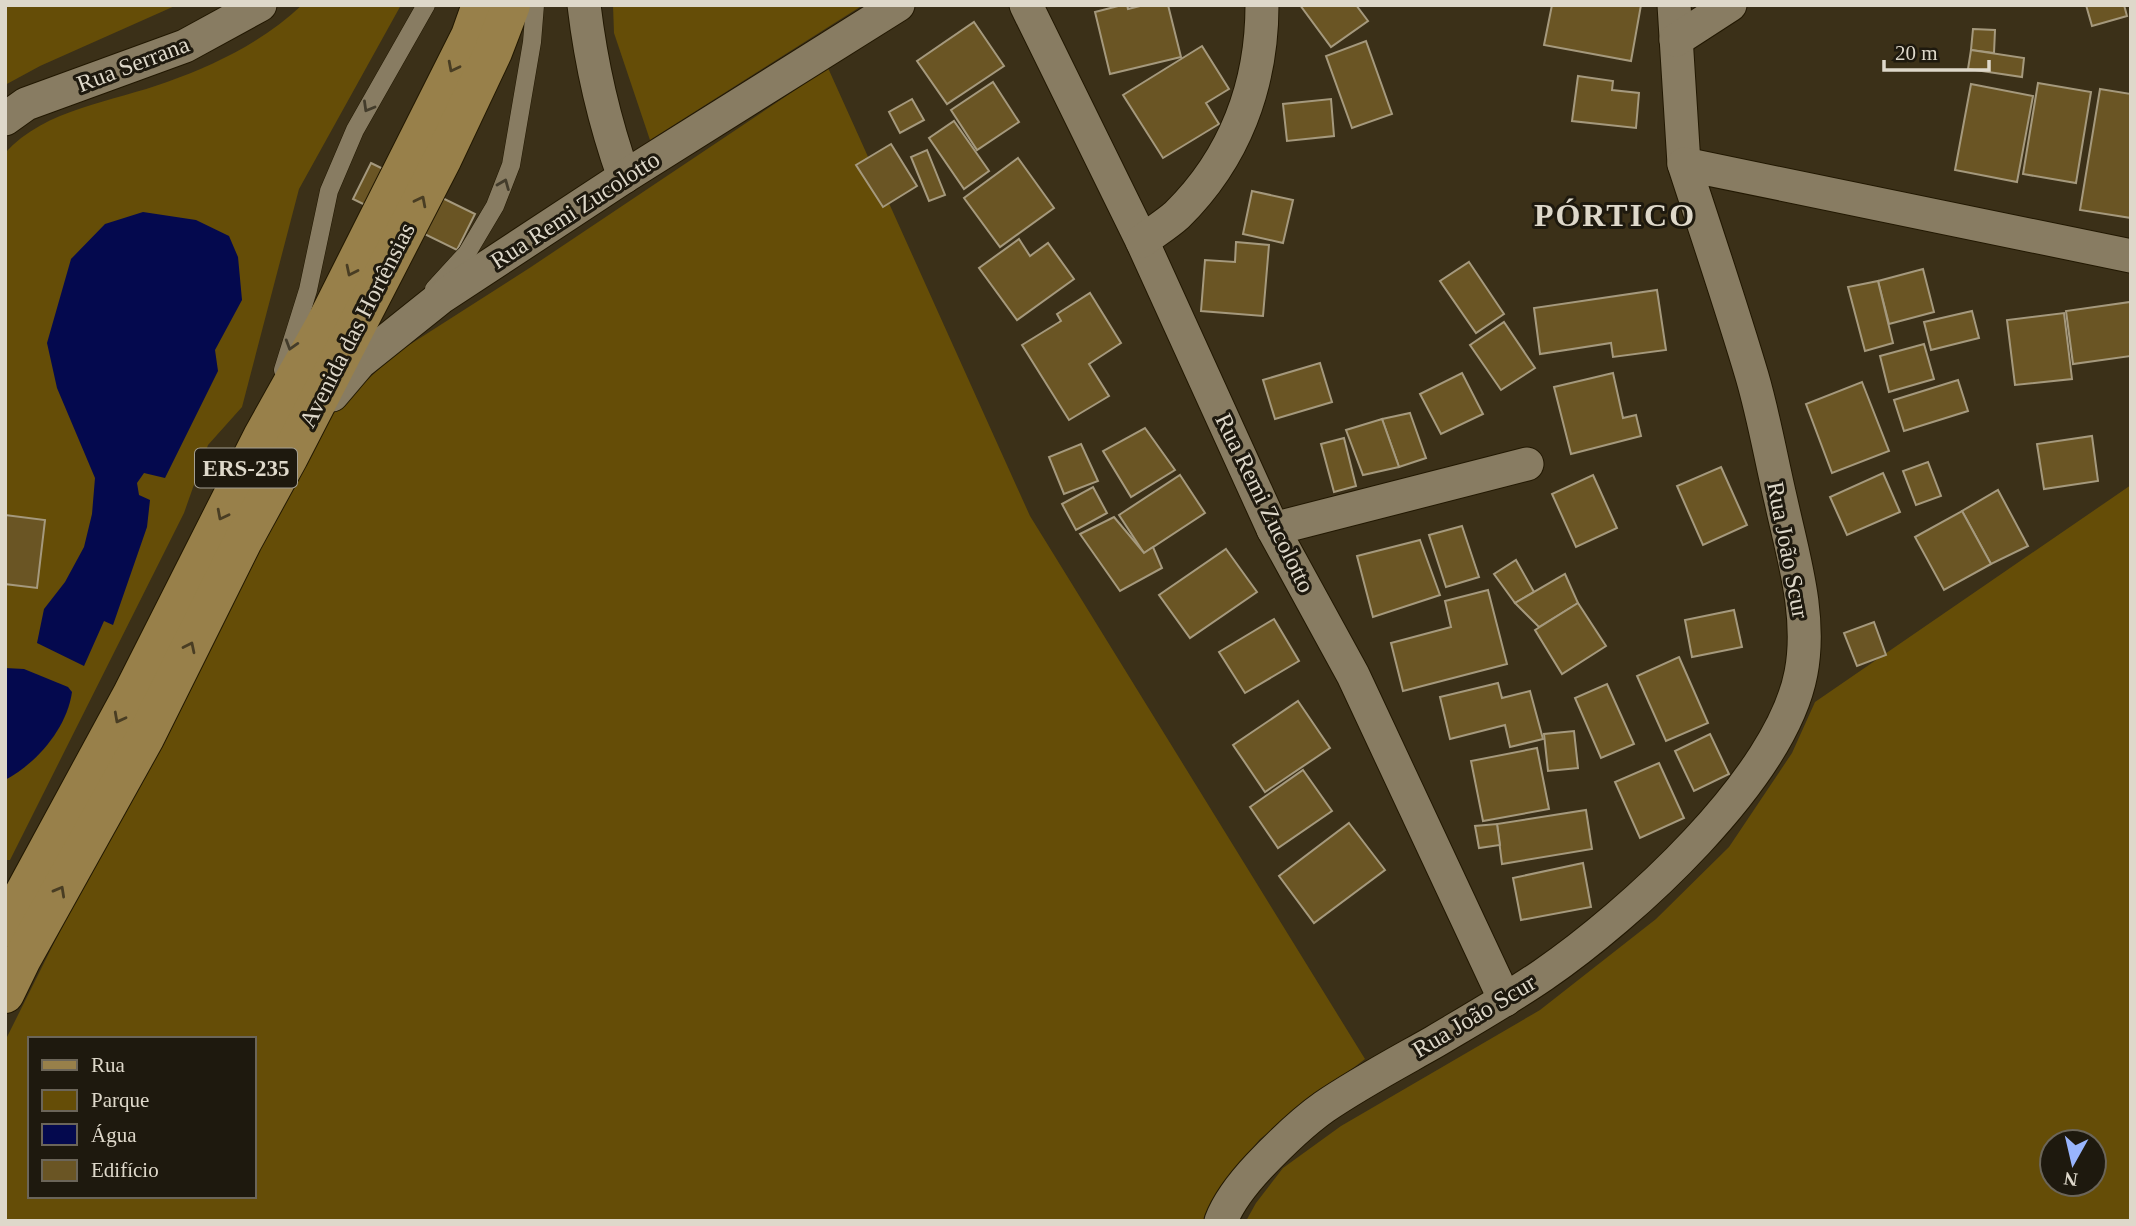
<svg xmlns="http://www.w3.org/2000/svg" width="2136" height="1226" font-family="Georgia,serif">
	<rect width="100%" height="100%" fill="#3b3018"/>
	<g fill="#654d07" fill-rule="evenodd">
		<polygon points="5,5 177,5 40,66 5,85"/>
		<path d="M302,5H401L299,189L242,407L208,445L184,513L10,860H5V153C46,108 113,102 167,82C215,65 264,41 302,5Z"/>
		<polygon points="613,5 863,5 650,140 614,33"/>
		<path d="M828,68L1030,516L1365,1059L1260,1139L1230,1175L1205,1221H5V1041L53,945L304,460L331,414L395,354L531,267ZM30,1039H254V1196H30Z"/>
		<path d="M2131,485V1221H1246L1256,1203L1283,1168L1341,1126L1540,1010L1656,919L1729,847L1792,753L1815,702ZM2052,1142H2094V1184H2052Z"/>
	</g>
	<g fill="#04094e">
		<polygon points="143,212 196,220 229,236 238,257 242,300 215,350 218,371 165,478 144,473 137,483 139,495 150,500 147,527 113,625 104,621 84,666 37,643 44,609 65,582 84,547 92,514 95,478 57,388 47,343 71,259 105,224"/>
		<path d="M5,668L24,669L68,687L72,692C67,728 37,763 5,780Z"/>
	</g>
	<g fill="#6a5524" stroke="#a5997d" stroke-width="2">
		<polygon points="1122,5 1127,5 1128,9 1144,5 1168,5 1181,57 1110,74 1095,12"/>
		<polygon points="1300,5 1356,5 1368,21 1331,47"/>
		<polygon points="1552,5 1641,5 1631,61 1544,45"/>
		<polygon points="2086,5 2124,5 2127,16 2092,26"/>
		<polygon points="974,22 1004,66 947,104 917,61"/>
		<polygon points="1973,29 1995,30 1994,53 1971,50"/>
		<polygon points="1366,41 1392,114 1352,128 1326,56"/>
		<polygon points="1202,46 1229,89 1206,103 1219,124 1163,158 1123,95"/>
		<polygon points="1971,50 2024,58 2022,77 1968,69"/>
		<polygon points="1578,76 1613,81 1612,90 1639,93 1636,128 1572,121"/>
		<polygon points="993,82 1019,122 977,150 951,110"/>
		<polygon points="2038,83 2091,92 2076,183 2023,174"/>
		<polygon points="1971,84 2033,96 2017,182 1955,170"/>
		<polygon points="2100,89 2131,94 2131,218 2080,210"/>
		<polygon points="912,99 924,120 900,133 889,112"/>
		<polygon points="1331,99 1334,136 1287,141 1283,104"/>
		<polygon points="954,121 989,171 964,189 929,138"/>
		<polygon points="891,144 917,186 883,207 856,165"/>
		<polygon points="927,150 945,195 929,201 911,157"/>
		<polygon points="1018,158 1054,208 1000,247 964,198"/>
		<polygon points="371,163 475,214 457,250 353,199"/>
		<polygon points="1252,191 1293,200 1283,243 1243,234"/>
		<polygon points="1019,239 1030,256 1048,243 1074,279 1017,320 979,268"/>
		<polygon points="1236,242 1269,245 1263,316 1201,311 1205,260 1235,262"/>
		<polygon points="1469,262 1504,314 1476,333 1440,281"/>
		<polygon points="1923,269 1934,312 1889,324 1878,281"/>
		<polygon points="1878,281 1893,343 1865,351 1848,287"/>
		<polygon points="1657,290 1666,350 1613,357 1611,343 1540,354 1534,308"/>
		<polygon points="1090,293 1121,343 1089,364 1109,396 1069,420 1022,345 1061,321 1057,314"/>
		<polygon points="2130,302 2131,356 2073,364 2066,311"/>
		<polygon points="1972,311 1979,338 1931,350 1924,322"/>
		<polygon points="2064,313 2072,379 2015,385 2007,320"/>
		<polygon points="1504,322 1535,368 1501,390 1470,345"/>
		<polygon points="1924,344 1934,379 1889,392 1880,356"/>
		<polygon points="1320,363 1332,402 1275,419 1263,380"/>
		<polygon points="1462,373 1483,414 1441,434 1420,394"/>
		<polygon points="1613,373 1623,418 1636,415 1641,436 1571,454 1554,387"/>
		<polygon points="1958,380 1968,411 1904,431 1894,400"/>
		<polygon points="1862,382 1889,451 1832,473 1806,404"/>
		<polygon points="1410,413 1426,458 1399,467 1382,419"/>
		<polygon points="1382,419 1399,467 1363,475 1346,430"/>
		<polygon points="1145,428 1175,470 1131,497 1103,451"/>
		<polygon points="2092,436 2098,481 2044,489 2037,444"/>
		<polygon points="1344,438 1356,486 1334,492 1321,444"/>
		<polygon points="1081,444 1098,481 1064,494 1049,457"/>
		<polygon points="1928,462 1941,496 1916,505 1903,471"/>
		<polygon points="1721,467 1747,525 1703,545 1677,486"/>
		<polygon points="1883,473 1900,512 1847,535 1830,497"/>
		<polygon points="1180,475 1205,513 1144,553 1119,515"/>
		<polygon points="1593,475 1617,528 1576,547 1552,494"/>
		<polygon points="1093,487 1107,513 1076,530 1062,504"/>
		<polygon points="1998,490 2028,546 1991,564 1962,511"/>
		<polygon points="1962,511 1991,564 1944,590 1915,537"/>
		<polygon points="5,515 45,520 37,588 5,584"/>
		<polygon points="1114,517 1144,553 1153,547 1162,568 1120,591 1080,534"/>
		<polygon points="1462,526 1479,577 1446,587 1429,535"/>
		<polygon points="1420,540 1440,595 1373,617 1357,556"/>
		<polygon points="1226,549 1257,592 1190,638 1159,595"/>
		<polygon points="1516,560 1534,592 1515,603 1494,574"/>
		<polygon points="1565,574 1578,603 1539,627 1515,603"/>
		<polygon points="1488,590 1507,664 1403,691 1391,643 1451,627 1445,601"/>
		<polygon points="1578,603 1606,646 1562,674 1535,630"/>
		<polygon points="1734,610 1742,647 1692,657 1685,620"/>
		<polygon points="1274,619 1299,661 1245,693 1219,652"/>
		<polygon points="1874,622 1886,655 1857,666 1844,633"/>
		<polygon points="1679,657 1708,723 1666,741 1637,676"/>
		<polygon points="1498,683 1502,698 1530,691 1543,739 1510,747 1505,725 1450,739 1440,697"/>
		<polygon points="1607,684 1634,744 1601,758 1575,698"/>
		<polygon points="1298,701 1330,748 1265,792 1233,745"/>
		<polygon points="1574,731 1578,768 1548,771 1544,734"/>
		<polygon points="1710,734 1729,774 1694,791 1675,751"/>
		<polygon points="1537,748 1549,809 1483,821 1471,761"/>
		<polygon points="1659,763 1684,818 1640,838 1615,782"/>
		<polygon points="1303,770 1332,811 1278,848 1250,807"/>
		<polygon points="1586,810 1592,849 1502,864 1497,824"/>
		<polygon points="1349,823 1385,870 1314,923 1279,876"/>
		<polygon points="1497,824 1500,845 1479,848 1475,826"/>
		<polygon points="1583,863 1591,907 1521,920 1513,878"/>
	</g>
	<g fill="none" stroke-linecap="round" stroke-linejoin="round">
		<g stroke="#221802" stroke-width="19">
			<g id="lane">
				<polyline points="434,289 467,253 495,206 511,165 532,42 535,5"/>
				<polyline points="283,370 308,290 329,191 355,130 426,5"/>
			</g>
		</g>
		<g stroke="#221802" stroke-width="35">
			<g id="street">
				<path d="M584,5C591,64 604,121 624,177"/>
				<polyline points="1026,5 1142,241 1273,529 1353,675 1505,1000"/>
				<polyline points="1674,5 1684,164"/>
				<polyline points="1676,40 1730,5"/>
				<polyline points="5,119 26,104 185,46 260,5"/>
				<path d="M1142,241C1154,232 1167,224 1177,215C1235,158 1262,85 1262,5"/>
				<polyline points="332,395 360,362 440,298 624,177 898,5"/>
				<polyline points="1273,529 1527,464"/>
				<path d="M1221,1221C1229,1200 1244,1182 1259,1166C1279,1145 1300,1124 1324,1107C1359,1083 1397,1063 1434,1042C1471,1020 1508,999 1543,975C1629,916 1781,779 1801,673C1812,616 1793,556 1781,501C1771,459 1764,417 1752,376C1731,305 1707,235 1684,164L2131,256"/>
			</g>
		</g>
		<g stroke="#221802" stroke-width="40">
			<g id="primary">
				<polyline points="5,928 132,694 262,437 324,326 470,36 481,5"/>
				<polyline points="5,994 22,959 145,738 243,541 289,457 443,158 493,52 511,5"/>
			</g>
		</g>
		<use href="#lane" stroke="#887c62" stroke-width="18"/>
		<use href="#street" stroke="#887c62" stroke-width="33"/>
		<use href="#primary" stroke="#98804a" stroke-width="38"/>
	</g>
	<defs><path id="oneway-chevron" d="M-2-3.5L2.5 0L-2 3.5" fill="none" stroke-width="1.6" stroke-linecap="round" stroke-linejoin="round" transform="scale(1.75)"/></defs>
	<g stroke="#493d23">
		<use href="#oneway-chevron" transform="translate(453 67) rotate(117)"/>
		<use href="#oneway-chevron" transform="translate(421 201) rotate(-63)"/>
		<use href="#oneway-chevron" transform="translate(351 271) rotate(116)"/>
		<use href="#oneway-chevron" transform="translate(222 515) rotate(117)"/>
		<use href="#oneway-chevron" transform="translate(190 647) rotate(-64)"/>
		<use href="#oneway-chevron" transform="translate(119 718) rotate(118)"/>
		<use href="#oneway-chevron" transform="translate(60 891) rotate(-61)"/>
	</g>
	<g stroke="#433c2b">
		<use href="#oneway-chevron" transform="translate(368 107) rotate(120)"/>
		<use href="#oneway-chevron" transform="translate(504 184) rotate(-68)"/>
		<use href="#oneway-chevron" transform="translate(291 345) rotate(107)"/>
	</g>
	<g text-anchor="middle" stroke-width="6" stroke-linejoin="round" paint-order="stroke">
		<rect fill="#1e190e" stroke="#a49f92" stroke-width="2" x="195" y="448.5" width="102" height="39" rx="5"/>
		<g font-size="23" font-weight="bold" fill="#ded8ca">
			<text x="246" y="476">ERS-235</text>
		</g>
		<g font-size="24" fill="#ded8ca" stroke="#1e190e">
			<text transform="translate(133 64) rotate(-21)" y="8">Rua Serrana</text>
			<text transform="translate(575 210) rotate(-33)" y="8">Rua Remi Zucolotto</text>
			<text transform="translate(357 325) rotate(-63)" y="8">Avenida das Hortênsias</text>
			<text transform="translate(1265 503) rotate(64)" y="8">Rua Remi Zucolotto</text>
			<text transform="translate(1788 550) rotate(79)" y="8">Rua João Scur</text>
			<text transform="translate(1474 1016) rotate(-31)" y="8">Rua João Scur</text>
		</g>
		<g font-size="32" font-weight="bold" letter-spacing="2" fill="#ded8ca" stroke="#1e190e">
			<text x="1615" y="226">PÓRTICO</text>
		</g>
	</g>
	<rect width="2136" height="1226" fill="none" stroke="#ded8ca" stroke-width="14"/>
	<rect x="28" y="1037" width="228" height="161" fill="#1e190e" stroke="#6b6559" stroke-width="2"/>
	<rect x="42" y="1060" width="35" height="10" fill="#98804a" stroke="#6b6559" stroke-width="2"/>
	<text x="91" y="1072" font-size="21" fill="#ded8ca">Rua</text>
	<rect x="42" y="1090" width="35" height="21" fill="#654d07" stroke="#6b6559" stroke-width="2"/>
	<text x="91" y="1107" font-size="21" fill="#ded8ca">Parque</text>
	<rect x="42" y="1124" width="35" height="21" fill="#04094e" stroke="#6b6559" stroke-width="2"/>
	<text x="91" y="1142" font-size="21" fill="#ded8ca">Água</text>
	<rect x="42" y="1160" width="35" height="21" fill="#6a5524" stroke="#6b6559" stroke-width="2"/>
	<text x="91" y="1177" font-size="21" fill="#ded8ca">Edifício</text>
	<g transform="translate(2073 1163) rotate(188)"><circle r="33" fill="#1e190e" stroke="#6b6559" stroke-width="2"/>
	<path d="M0-5L12 26L0 18L-12 26Z" fill="#99b5fd"/>
	<text y="-10" font-size="19" font-weight="bold" text-anchor="middle" fill="#ded8ca">N</text>
	</g>
	<path d="M1884 60v10h105v-10" fill="none" stroke="#ded8ca" stroke-width="3.5"/>
	<text x="1895" y="60" font-size="21" fill="#ded8ca" stroke="#1e190e" stroke-width="5" paint-order="stroke">20 m</text>
</svg>
